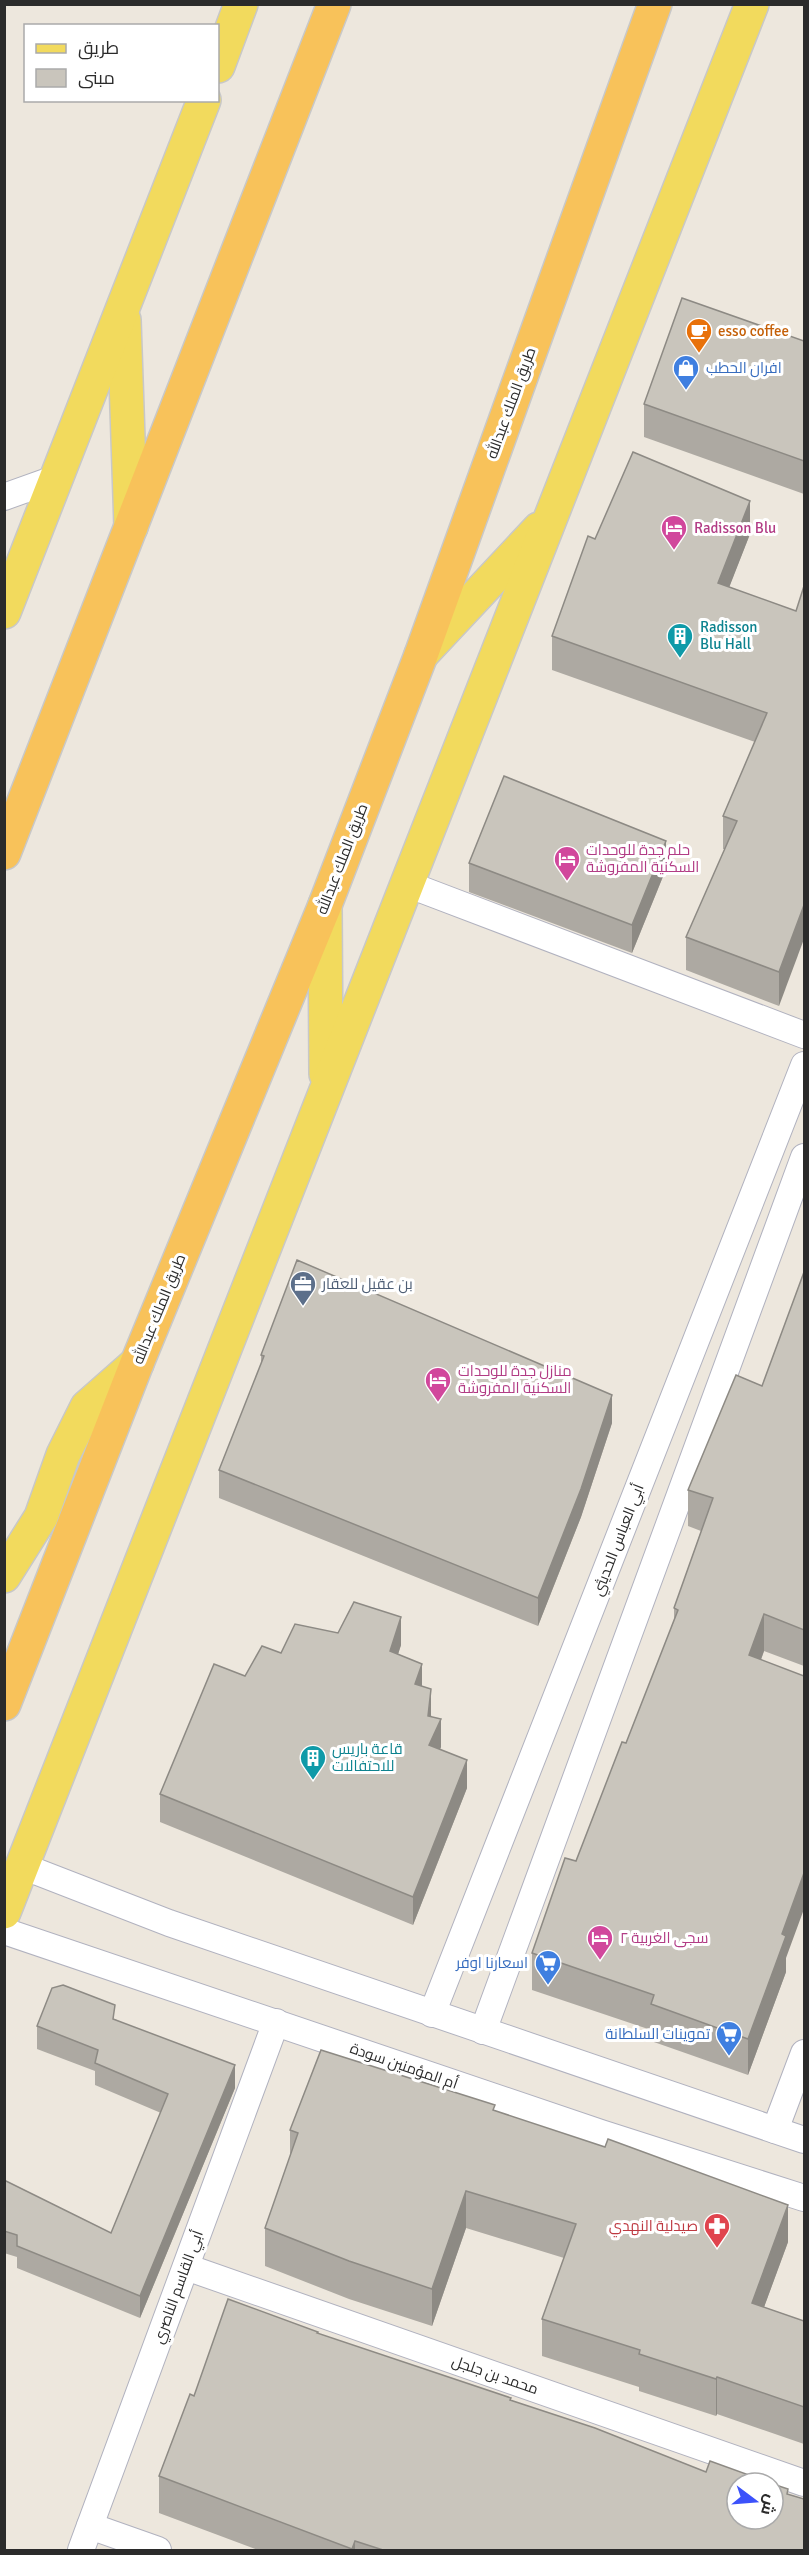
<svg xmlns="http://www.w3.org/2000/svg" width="809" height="2555" font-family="Signika,Cairo,sans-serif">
	<rect width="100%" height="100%" fill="#ede7dd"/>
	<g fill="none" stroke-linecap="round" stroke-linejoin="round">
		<g stroke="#b1b2bf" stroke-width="28">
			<g id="minor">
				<polyline points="4,497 57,478"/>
				<polyline points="407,884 804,1035"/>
				<polyline points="22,1866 169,1923 804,2140"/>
				<polyline points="4,1931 601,2133 804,2198"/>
				<polyline points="432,2014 804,1065"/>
				<polyline points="483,2031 804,1157"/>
				<polyline points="775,2130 804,2053"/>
				<polyline points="186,2267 804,2483"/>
				<polyline points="90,2526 158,2550"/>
				<polyline points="81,2550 276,2022"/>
			</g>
		</g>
		<g stroke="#c8c8c8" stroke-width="36">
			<g id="primary">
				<polyline points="218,66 241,4"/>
				<polyline points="124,320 131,527"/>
				<polyline points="4,612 204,100"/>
				<polyline points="421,655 539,529"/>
				<polyline points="325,905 326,1074"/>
				<polyline points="4,1576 41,1517 63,1455 87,1407 137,1363"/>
				<polyline points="4,1912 752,4"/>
			</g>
		</g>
		<g stroke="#c8c8c8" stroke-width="36">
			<g id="trunk">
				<polyline points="4,853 334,4"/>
				<polyline points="4,1704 137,1363 325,905 421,655 655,4"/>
			</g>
		</g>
		<use href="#minor" stroke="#fff" stroke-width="26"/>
		<use href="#primary" stroke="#f2da5d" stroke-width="33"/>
		<use href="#trunk" stroke="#f8c25a" stroke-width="33"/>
	</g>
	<g fill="#ada9a2">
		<polygon points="804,341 804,494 644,437 644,404"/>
		<polygon points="750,534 729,587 796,611 779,1006 686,970 686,937 725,849 723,849 723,816 755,742 552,670 552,636 595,539"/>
		<polygon points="469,863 666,869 632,953 469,892"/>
		<polygon points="804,1272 804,1666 764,1651 761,1660 786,1958 786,1972 748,2075 651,2041 651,2030 532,1990 532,1953 576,1861 626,1743 674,1622 674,1608 701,1531 688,1526 688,1490 762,1386"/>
		<polygon points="261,1355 612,1423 581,1517 538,1626 219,1498 219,1470 261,1365"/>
		<polygon points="338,1633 401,1645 398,1654 422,1686 441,1747 440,1749 467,1788 413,1925 160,1822 160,1794 245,1676"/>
		<polygon points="115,2019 235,2088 140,2318 17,2268 17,2257 4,2253 4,2180 111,2233 161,2113 95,2085 95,2071 37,2049 37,2026"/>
		<polygon points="495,2111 788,2242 764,2307 804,2321 804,2444 717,2414 716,2416 639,2391 639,2387 542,2356 542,2319 564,2258 466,2228 432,2326 349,2299 265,2266 265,2228 290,2156 290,2130"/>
		<polygon points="318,2334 511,2400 706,2472 788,2494 804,2550 258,2550 159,2513 159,2476 194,2396"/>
	</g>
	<g fill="#8d8a84">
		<polygon points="750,501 750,534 718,616 718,583"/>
		<polygon points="666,841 666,869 632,953 632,925"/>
		<polygon points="804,905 804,939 779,1006 779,972"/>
		<polygon points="612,1395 612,1423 581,1517 538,1626 538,1598"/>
		<polygon points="764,1614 764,1651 749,1691 749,1655"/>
		<polygon points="401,1617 401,1645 390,1679 390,1651"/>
		<polygon points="422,1664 422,1693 415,1684"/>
		<polygon points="431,1689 431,1717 428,1716"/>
		<polygon points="441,1719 441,1747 429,1773 429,1745"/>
		<polygon points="467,1760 467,1788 413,1925 413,1897"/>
		<polygon points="804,1873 804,1909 786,1958 786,1972 748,2075 748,2039 782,1934"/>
		<polygon points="235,2065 235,2088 140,2318 140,2296"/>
		<polygon points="466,2191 466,2228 432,2326 432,2289"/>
		<polygon points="788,2205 788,2242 752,2340 752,2303"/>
		<polygon points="717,2377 717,2414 716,2416 716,2379"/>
		<polygon points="355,2541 355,2550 352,2550 352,2549"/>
	</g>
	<g fill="#c9c5bc" stroke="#8d8a84" stroke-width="1.5">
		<polygon points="682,298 804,341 804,461 644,404"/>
		<polygon points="633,452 750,501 718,583 796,611 804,586 804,905 779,972 686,937 737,821 723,816 767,713 552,636 588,536 595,539"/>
		<polygon points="504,776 666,841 632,925 469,863"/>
		<polygon points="297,1260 612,1395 581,1489 538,1598 219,1470 264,1356 261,1355"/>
		<polygon points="804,1272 804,1630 764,1614 749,1655 804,1676 804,1873 782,1934 786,1936 748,2039 651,2004 654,1995 532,1953 565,1858 576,1861 622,1742 626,1743 678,1610 674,1608 713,1498 688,1490 736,1375 762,1386"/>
		<polygon points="354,1602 401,1617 390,1651 422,1664 415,1684 431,1689 428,1716 441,1719 429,1745 467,1760 413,1897 160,1794 214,1664 245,1676 262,1646 281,1653 295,1624 338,1633"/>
		<polygon points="63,1985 115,2005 113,2019 235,2065 140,2296 17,2246 17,2235 4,2231 4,2180 111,2233 168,2094 95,2063 98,2050 37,2026 52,1988"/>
		<polygon points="321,2050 495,2105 493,2110 605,2147 608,2139 788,2205 752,2303 804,2321 804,2407 717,2377 716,2379 639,2354 640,2350 542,2319 576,2224 466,2191 432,2289 349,2261 265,2228 298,2133 290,2130"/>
		<polygon points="228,2299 318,2332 317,2333 511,2398 510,2400 595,2428 706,2472 710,2461 771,2483 737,2483 737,2519 773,2519 773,2484 788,2489 787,2494 804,2499 804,2550 383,2550 355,2541 352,2549 159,2476 190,2394 194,2396"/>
	</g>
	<defs>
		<g id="cafe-pin" transform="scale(1.35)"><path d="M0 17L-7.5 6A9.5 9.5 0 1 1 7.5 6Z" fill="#e8710a" stroke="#fff"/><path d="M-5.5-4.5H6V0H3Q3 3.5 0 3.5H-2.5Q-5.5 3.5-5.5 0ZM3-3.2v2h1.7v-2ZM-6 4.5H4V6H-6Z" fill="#fff"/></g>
		<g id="shop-pin" transform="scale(1.35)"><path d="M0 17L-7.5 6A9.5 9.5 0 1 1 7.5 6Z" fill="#3f7fe0" stroke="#fff"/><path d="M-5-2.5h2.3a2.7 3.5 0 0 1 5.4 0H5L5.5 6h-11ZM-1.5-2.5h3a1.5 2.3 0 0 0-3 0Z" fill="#fff"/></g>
		<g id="hotel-pin" transform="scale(1.35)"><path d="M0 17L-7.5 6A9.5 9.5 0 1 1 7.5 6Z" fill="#d1479c" stroke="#fff"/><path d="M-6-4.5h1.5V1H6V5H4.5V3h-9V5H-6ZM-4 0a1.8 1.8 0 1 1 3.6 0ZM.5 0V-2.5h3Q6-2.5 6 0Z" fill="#fff"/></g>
		<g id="building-pin" transform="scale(1.35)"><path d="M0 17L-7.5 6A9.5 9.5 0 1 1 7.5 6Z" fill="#0f9aa8" stroke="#fff"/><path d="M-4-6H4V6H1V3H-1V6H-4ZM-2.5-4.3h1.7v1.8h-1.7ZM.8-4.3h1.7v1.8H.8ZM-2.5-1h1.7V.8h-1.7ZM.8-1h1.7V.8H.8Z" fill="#fff"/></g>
		<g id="office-pin" transform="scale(1.35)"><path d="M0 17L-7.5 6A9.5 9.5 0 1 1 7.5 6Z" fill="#5c6f8a" stroke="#fff"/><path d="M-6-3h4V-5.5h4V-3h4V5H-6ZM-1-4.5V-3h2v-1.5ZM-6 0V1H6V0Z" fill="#fff"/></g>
		<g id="supermarket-pin" transform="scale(1.35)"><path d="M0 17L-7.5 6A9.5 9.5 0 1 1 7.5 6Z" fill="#3f7fe0" stroke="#fff"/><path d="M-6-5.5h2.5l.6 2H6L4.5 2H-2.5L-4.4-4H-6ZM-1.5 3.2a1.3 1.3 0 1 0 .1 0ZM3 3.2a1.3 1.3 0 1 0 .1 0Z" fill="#fff"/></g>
		<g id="pharmacy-pin" transform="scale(1.35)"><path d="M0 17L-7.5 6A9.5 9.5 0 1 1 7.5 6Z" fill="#e0444e" stroke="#fff"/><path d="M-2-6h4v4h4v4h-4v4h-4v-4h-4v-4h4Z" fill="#fff"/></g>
	</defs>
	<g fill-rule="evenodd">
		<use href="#cafe-pin" x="699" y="331"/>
		<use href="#shop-pin" x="686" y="368"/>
		<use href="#hotel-pin" x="674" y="528"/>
		<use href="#building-pin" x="680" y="636"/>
		<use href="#hotel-pin" x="567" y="859"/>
		<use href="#office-pin" x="303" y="1284"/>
		<use href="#hotel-pin" x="438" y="1380"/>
		<use href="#building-pin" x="313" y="1758"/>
		<use href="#hotel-pin" x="600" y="1938"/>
		<use href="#supermarket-pin" x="548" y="1963"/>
		<use href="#supermarket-pin" x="729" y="2034"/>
		<use href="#pharmacy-pin" x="717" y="2226"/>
	</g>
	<g text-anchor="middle" stroke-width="6" stroke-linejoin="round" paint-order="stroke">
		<g font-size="15" fill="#c56008" stroke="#fff" text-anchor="start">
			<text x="718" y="336">esso coffee</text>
		</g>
		<g font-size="15" fill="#366cbe" stroke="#fff" text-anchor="end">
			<text x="706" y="373" text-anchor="start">افران الحطب</text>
			<text x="528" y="1968">اسعارنا اوفر</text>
			<text x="710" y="2039">تموينات السلطانة</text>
		</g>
		<g font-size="15" fill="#2b2b2b" stroke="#fff">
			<text transform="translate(511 403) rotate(-70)" y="5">طريق الملك عبدالله</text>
			<text transform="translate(342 859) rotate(-69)" y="5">طريق الملك عبدالله</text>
			<text transform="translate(159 1309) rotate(-68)" y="5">طريق الملك عبدالله</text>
			<text transform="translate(618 1540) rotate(-69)" y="5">أبي العباس الحديثي</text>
			<text transform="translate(404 2066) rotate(19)" y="5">أم المؤمنين سودة</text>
			<text transform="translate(178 2287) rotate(-70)" y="5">أبي القاسم الناصري</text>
			<text transform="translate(495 2375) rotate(19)" y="5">محمد بن جلجل</text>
		</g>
		<g font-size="15" fill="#b23c85" stroke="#fff" text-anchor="start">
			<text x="694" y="533">Radisson Blu</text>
			<text x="586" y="855">حلم جدة للوحدات<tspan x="586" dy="17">السكنية المفروشة</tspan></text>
			<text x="458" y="1376">منازل جدة للوحدات<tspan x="458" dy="17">السكنية المفروشة</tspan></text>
			<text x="620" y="1943">سجى الغربية ٢</text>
		</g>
		<g font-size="15" fill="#0d838f" stroke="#fff" text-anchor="start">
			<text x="700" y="632">Radisson<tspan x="700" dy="17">Blu Hall</tspan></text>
			<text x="332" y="1754">قاعة باريس<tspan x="332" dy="17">للاحتفالات</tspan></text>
		</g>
		<g font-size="15" fill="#4e5e75" stroke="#fff" text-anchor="start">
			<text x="322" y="1289">بن عقيل للعقار</text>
		</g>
		<g font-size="15" fill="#be3a42" stroke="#fff" text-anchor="end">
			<text x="698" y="2231">صيدلية النهدي</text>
		</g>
	</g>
	<rect width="809" height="2555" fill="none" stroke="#2b2b2b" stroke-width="12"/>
	<rect x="24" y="24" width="195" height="78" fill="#ffffff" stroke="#aaaaaa" stroke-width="1.5"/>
	<rect x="36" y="44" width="30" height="9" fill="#f2da5d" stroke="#aaaaaa" stroke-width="1.5"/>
	<text x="78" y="54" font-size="18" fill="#2b2b2b">طريق</text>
	<rect x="36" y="69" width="30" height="18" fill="#c9c5bc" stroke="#aaaaaa" stroke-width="1.5"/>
	<text x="78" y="84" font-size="18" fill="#2b2b2b">مبنى</text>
	<g transform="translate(755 2501) rotate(106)"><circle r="28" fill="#ffffff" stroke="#aaaaaa" stroke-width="1.5"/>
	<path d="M0-4.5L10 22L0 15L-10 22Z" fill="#3c52fb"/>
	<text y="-9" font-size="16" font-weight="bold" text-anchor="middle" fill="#2b2b2b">ش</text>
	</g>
</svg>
